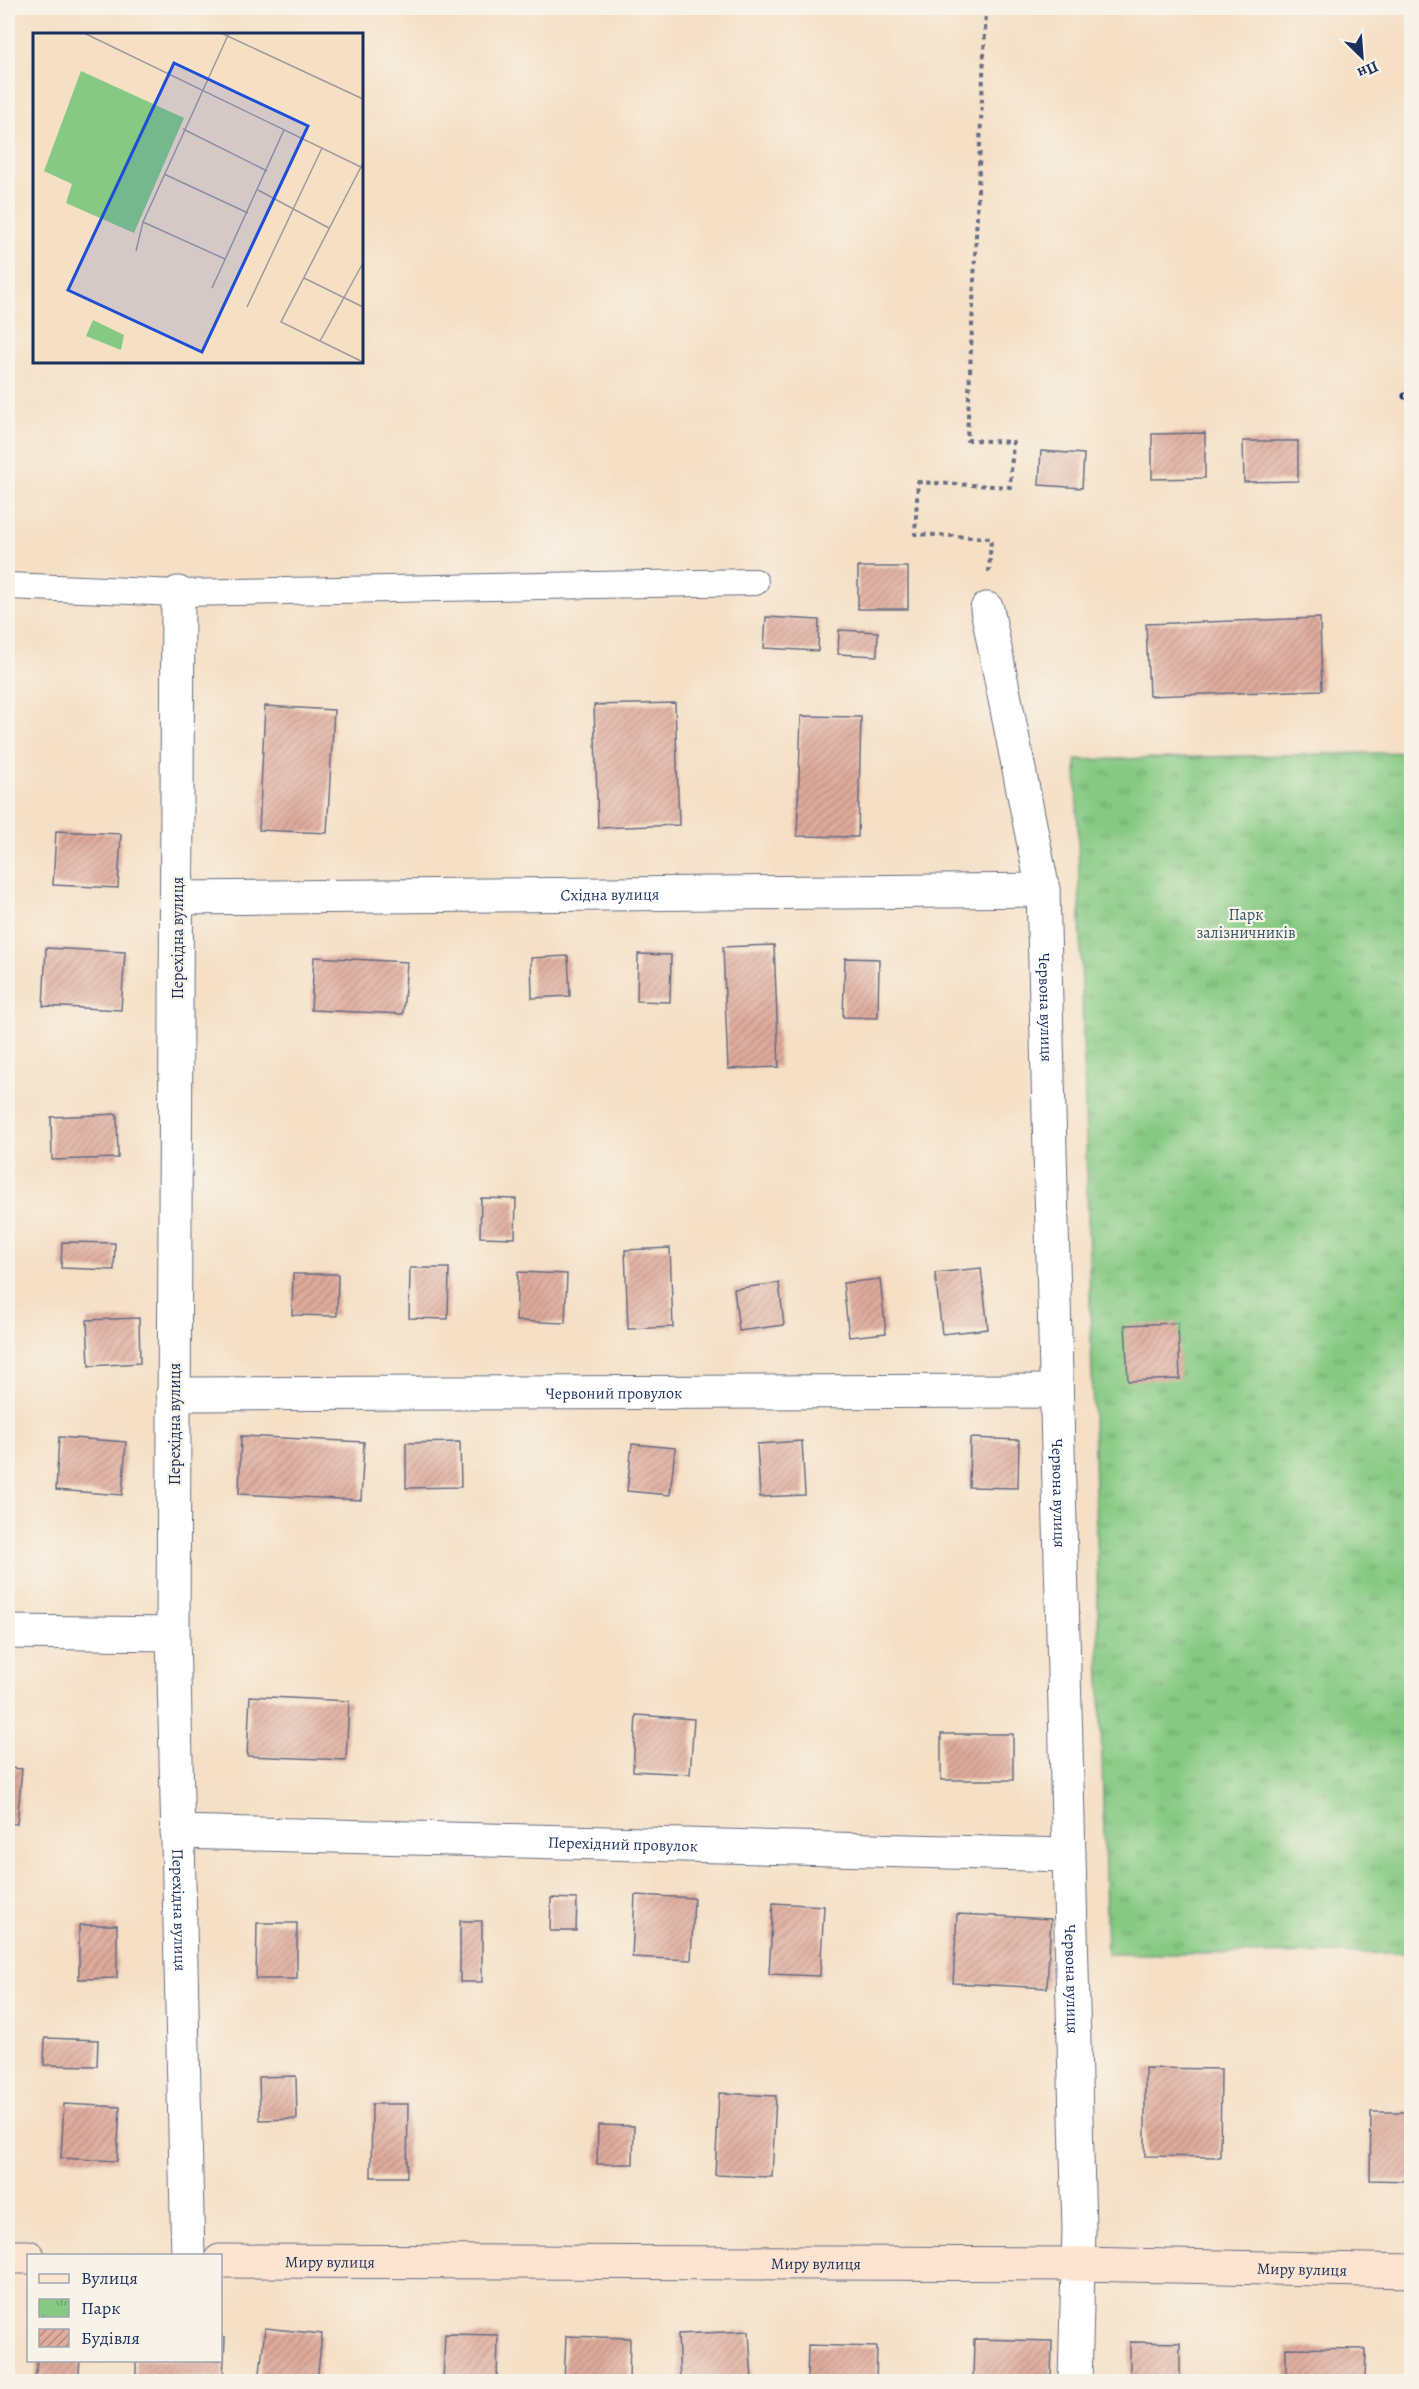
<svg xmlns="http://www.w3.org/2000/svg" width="1419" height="2389" font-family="Alegreya,serif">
	<defs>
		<pattern id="park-tufts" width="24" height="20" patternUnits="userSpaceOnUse" patternTransform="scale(1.5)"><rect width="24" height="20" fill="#85c982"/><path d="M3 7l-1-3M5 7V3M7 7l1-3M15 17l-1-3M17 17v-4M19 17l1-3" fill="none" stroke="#6ca46e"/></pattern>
		<pattern id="building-hatch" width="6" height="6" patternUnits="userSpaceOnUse" patternTransform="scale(1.5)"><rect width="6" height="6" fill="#dfab9c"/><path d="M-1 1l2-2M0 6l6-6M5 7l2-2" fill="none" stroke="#b48c82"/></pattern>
	</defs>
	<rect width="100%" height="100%" fill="#f7f3e8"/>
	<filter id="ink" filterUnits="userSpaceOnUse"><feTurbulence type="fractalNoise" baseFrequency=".0167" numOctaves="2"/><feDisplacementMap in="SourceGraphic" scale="12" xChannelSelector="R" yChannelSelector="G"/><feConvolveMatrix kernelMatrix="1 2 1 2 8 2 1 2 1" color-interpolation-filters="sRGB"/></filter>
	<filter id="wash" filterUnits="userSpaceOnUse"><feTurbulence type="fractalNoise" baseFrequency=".008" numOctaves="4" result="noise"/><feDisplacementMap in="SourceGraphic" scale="24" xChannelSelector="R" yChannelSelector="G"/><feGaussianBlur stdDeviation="1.35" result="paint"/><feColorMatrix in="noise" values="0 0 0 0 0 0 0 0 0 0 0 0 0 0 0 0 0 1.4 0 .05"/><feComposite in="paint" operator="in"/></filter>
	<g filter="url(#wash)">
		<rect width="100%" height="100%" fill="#f5dfc5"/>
		<polygon fill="url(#park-tufts)" stroke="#507c70" stroke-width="1.5" points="1411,752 1411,1953 1107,1954 1076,760"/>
		<g id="blocks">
			<g fill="url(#building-hatch)">
				<polygon points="1205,433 1205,478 1152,479 1152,434"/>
				<polygon points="1243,441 1298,441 1298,481 1244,482"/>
				<polygon points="1041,451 1084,454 1082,488 1039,485"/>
				<rect x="858" y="567" width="50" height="42"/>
				<polygon points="766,617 819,620 818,651 764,648"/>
				<polygon points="1320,618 1322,690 1149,696 1146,624"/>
				<polygon points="839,630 878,632 877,656 838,654"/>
				<polygon points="675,703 679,825 598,828 594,705"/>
				<polygon points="265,706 334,710 327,833 259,830"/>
				<polygon points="801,716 861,717 858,837 797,836"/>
				<polygon points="56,831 121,834 118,888 53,885"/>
				<polygon points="774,945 779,1067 728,1069 723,947"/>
				<polygon points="46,948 125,952 121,1010 43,1006"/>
				<polygon points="638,954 671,955 670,1002 637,1001"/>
				<polygon points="568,956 570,996 532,998 531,958"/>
				<polygon points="314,957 407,962 403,1014 311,1010"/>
				<polygon points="845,958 879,959 878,1018 843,1017"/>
				<polygon points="117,1114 118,1158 52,1160 51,1117"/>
				<polygon points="481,1198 516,1199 515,1238 480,1237"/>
				<polygon points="62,1242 115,1243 114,1270 61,1268"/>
				<polygon points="670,1248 673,1327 628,1329 625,1250"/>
				<polygon points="410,1268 449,1268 448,1319 409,1318"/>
				<polygon points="981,1268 988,1329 942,1334 935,1273"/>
				<polygon points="518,1272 567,1274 565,1323 516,1321"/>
				<polygon points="293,1274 338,1274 337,1316 292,1315"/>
				<polygon points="880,1279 886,1333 849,1337 843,1283"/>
				<polygon points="779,1283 784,1325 739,1331 734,1289"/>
				<polygon points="139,1318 140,1363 89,1366 87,1320"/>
				<polygon points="1178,1323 1180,1379 1128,1381 1125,1325"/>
				<polygon points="241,1436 364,1442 361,1500 239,1494"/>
				<polygon points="59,1437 126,1442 122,1495 56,1490"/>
				<polygon points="970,1438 1019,1440 1018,1488 969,1487"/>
				<polygon points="802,1441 805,1495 760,1497 757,1444"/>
				<polygon points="460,1442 461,1487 406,1488 406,1443"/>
				<polygon points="632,1444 675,1448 670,1495 627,1491"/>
				<polygon points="250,1696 349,1701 346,1760 247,1756"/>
				<polygon points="636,1715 694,1719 690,1774 633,1771"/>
				<rect x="941" y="1734" width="72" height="46"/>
				<polygon points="8,1768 22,1769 17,1824 8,1823"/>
				<polygon points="635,1895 694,1898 691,1960 632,1957"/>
				<polygon points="551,1898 577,1899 576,1931 550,1931"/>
				<polygon points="773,1903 824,1906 820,1976 769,1974"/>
				<polygon points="957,1914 1051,1919 1047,1988 953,1983"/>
				<rect x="460" y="1921" width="22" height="61"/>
				<polygon points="257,1923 297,1923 297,1979 256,1979"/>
				<polygon points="79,1925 117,1925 117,1978 79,1979"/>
				<polygon points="45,2038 98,2040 97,2066 44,2065"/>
				<polygon points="1145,2068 1221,2069 1220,2157 1145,2156"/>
				<polygon points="296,2076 297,2119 260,2120 259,2077"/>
				<polygon points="719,2093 776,2096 772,2177 715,2175"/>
				<polygon points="64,2104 120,2107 117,2161 61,2158"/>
				<polygon points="372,2104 408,2104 407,2177 371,2177"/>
				<polygon points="1371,2112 1412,2112 1412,2181 1370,2180"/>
				<polygon points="598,2125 634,2126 633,2164 597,2164"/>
				<polygon points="265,2328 322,2334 317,2382 259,2382"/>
				<polygon points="749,2331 752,2382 680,2382 678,2334"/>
				<polygon points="445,2334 498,2335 497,2382 443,2382"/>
				<polygon points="566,2336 630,2338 629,2382 564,2382"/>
				<polygon points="220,2337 225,2338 223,2379 136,2375 136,2360 220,2360"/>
				<polygon points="974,2339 1052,2341 1051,2382 973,2382"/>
				<polygon points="1130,2342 1180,2343 1180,2382 1130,2382"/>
				<polygon points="808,2345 877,2347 876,2382 807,2382"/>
				<polygon points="1286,2348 1366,2349 1365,2382 1286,2382"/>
				<polygon points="37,2360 80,2360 78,2382 35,2382"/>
			</g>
		</g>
	</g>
	<g filter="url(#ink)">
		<use href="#blocks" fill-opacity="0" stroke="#676d82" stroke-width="1.5"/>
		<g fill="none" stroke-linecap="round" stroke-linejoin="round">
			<g stroke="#676d82" stroke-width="28">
				<polyline id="lane" points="8,586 178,593 755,582"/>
			</g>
			<g stroke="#676d82" stroke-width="35">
				<g id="street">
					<path id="s1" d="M178,593L173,1634L188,2256"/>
					<path id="s2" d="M987,609L1043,890L1079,2229L1075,2382"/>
					<path id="s3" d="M178,898L1043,890"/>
					<path id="s4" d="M173,1394L1054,1391"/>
					<polyline points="8,1632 173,1634"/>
					<path id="s5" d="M177,1832L1067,1855"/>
				</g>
			</g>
			<g stroke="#676d82" stroke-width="35">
				<g id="secondary">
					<polyline points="8,2257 28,2257"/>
					<path id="s6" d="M220,2261L1079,2264L1412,2271"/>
				</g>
			</g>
			<polyline stroke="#676d82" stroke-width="4" stroke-dasharray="4.5 4.5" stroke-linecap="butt" points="986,8 967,440 1013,442 1010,487 918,482 915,534 991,538 989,572"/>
			<use href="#lane" stroke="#fff" stroke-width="26"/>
			<use href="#street" stroke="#fff" stroke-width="33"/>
			<use href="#secondary" stroke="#fde4d1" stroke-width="33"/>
			<g stroke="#1b2f5e" stroke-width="7">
				<polyline id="rail" points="1405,396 1412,396"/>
			</g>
			<use href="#rail" stroke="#f7f3e8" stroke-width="4.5" stroke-dasharray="14" stroke-linecap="butt"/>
		</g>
	</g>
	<g text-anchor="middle" stroke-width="4.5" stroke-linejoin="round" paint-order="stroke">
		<g font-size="16" fill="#1b2f5e" stroke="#f7f3e8">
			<text dy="6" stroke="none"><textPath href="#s3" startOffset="432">Східна вулиця</textPath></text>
			<text transform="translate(177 938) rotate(-90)" y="6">Перехідна вулиця</text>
			<text dy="6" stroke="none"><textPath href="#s2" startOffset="404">Червона вулиця</textPath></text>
			<text dy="6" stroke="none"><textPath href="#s4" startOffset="441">Червоний провулок</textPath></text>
			<text transform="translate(174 1424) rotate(-90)" y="6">Перехідна вулиця</text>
			<text dy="6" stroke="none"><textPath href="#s2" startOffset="890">Червона вулиця</textPath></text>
			<text dy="6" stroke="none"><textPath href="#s5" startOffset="446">Перехідний провулок</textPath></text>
			<text dy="6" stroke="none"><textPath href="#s1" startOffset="1317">Перехідна вулиця</textPath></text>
			<text dy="6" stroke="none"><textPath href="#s2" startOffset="1376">Червона вулиця</textPath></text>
			<text dy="6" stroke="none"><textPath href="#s6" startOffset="110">Миру вулиця</textPath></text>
			<text dy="6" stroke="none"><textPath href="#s6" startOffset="596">Миру вулиця</textPath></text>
			<text dy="6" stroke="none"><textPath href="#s6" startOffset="1082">Миру вулиця</textPath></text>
		</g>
		<g font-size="16" fill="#365667" stroke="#f7f3e8">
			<text x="1246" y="920">Парк<tspan x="1246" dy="18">залізничників</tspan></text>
		</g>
	</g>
	<g transform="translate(33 33)">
		<rect width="330" height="330" fill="#f5dfc5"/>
		<path d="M60,287L91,302L88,317L53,303Z" fill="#85c982"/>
		<path d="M48,38L151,85L101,200L33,170L39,151L11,138Z" fill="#85c982"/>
		<path fill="none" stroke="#9e999c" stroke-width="1.5" d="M51,0L330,135M188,0L330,66M150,96L234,138M330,130L248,289L287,308L330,230M131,141L215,180M225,157L296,195M110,189L192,226M103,218L110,189L196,0M271,245L330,274M179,255L251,97M214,274L289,115M287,308L330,329"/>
		<path fill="#1d4ed8" fill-opacity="0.15" stroke="#1d4ed8" stroke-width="3" d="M141,30L275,93L169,319L35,257Z"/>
		<rect width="330" height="330" fill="none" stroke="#1b2f5e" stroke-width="3"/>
	</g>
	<rect width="1419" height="2389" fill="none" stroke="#f7f3e8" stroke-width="30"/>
	<rect x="27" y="2254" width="195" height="108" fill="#f7f3e8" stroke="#9fa5b1" stroke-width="1.5"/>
	<rect x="39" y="2274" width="30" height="9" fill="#fde4d1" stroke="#9fa5b1" stroke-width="1.5"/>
	<text x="81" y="2284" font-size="18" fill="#1b2f5e">Вулиця</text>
	<rect x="39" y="2299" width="30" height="18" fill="url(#park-tufts)" stroke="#9fa5b1" stroke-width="1.5"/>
	<text x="81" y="2314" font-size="18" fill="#1b2f5e">Парк</text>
	<rect x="39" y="2329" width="30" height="18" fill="url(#building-hatch)" stroke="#9fa5b1" stroke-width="1.5"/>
	<text x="81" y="2344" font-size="18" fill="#1b2f5e">Будівля</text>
	<g transform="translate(1362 57) rotate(155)" stroke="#f7f3e8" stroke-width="4.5" paint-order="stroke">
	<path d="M0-4.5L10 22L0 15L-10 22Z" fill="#1b2f5e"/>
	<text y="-9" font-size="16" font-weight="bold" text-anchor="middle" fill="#1b2f5e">Пн</text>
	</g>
</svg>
